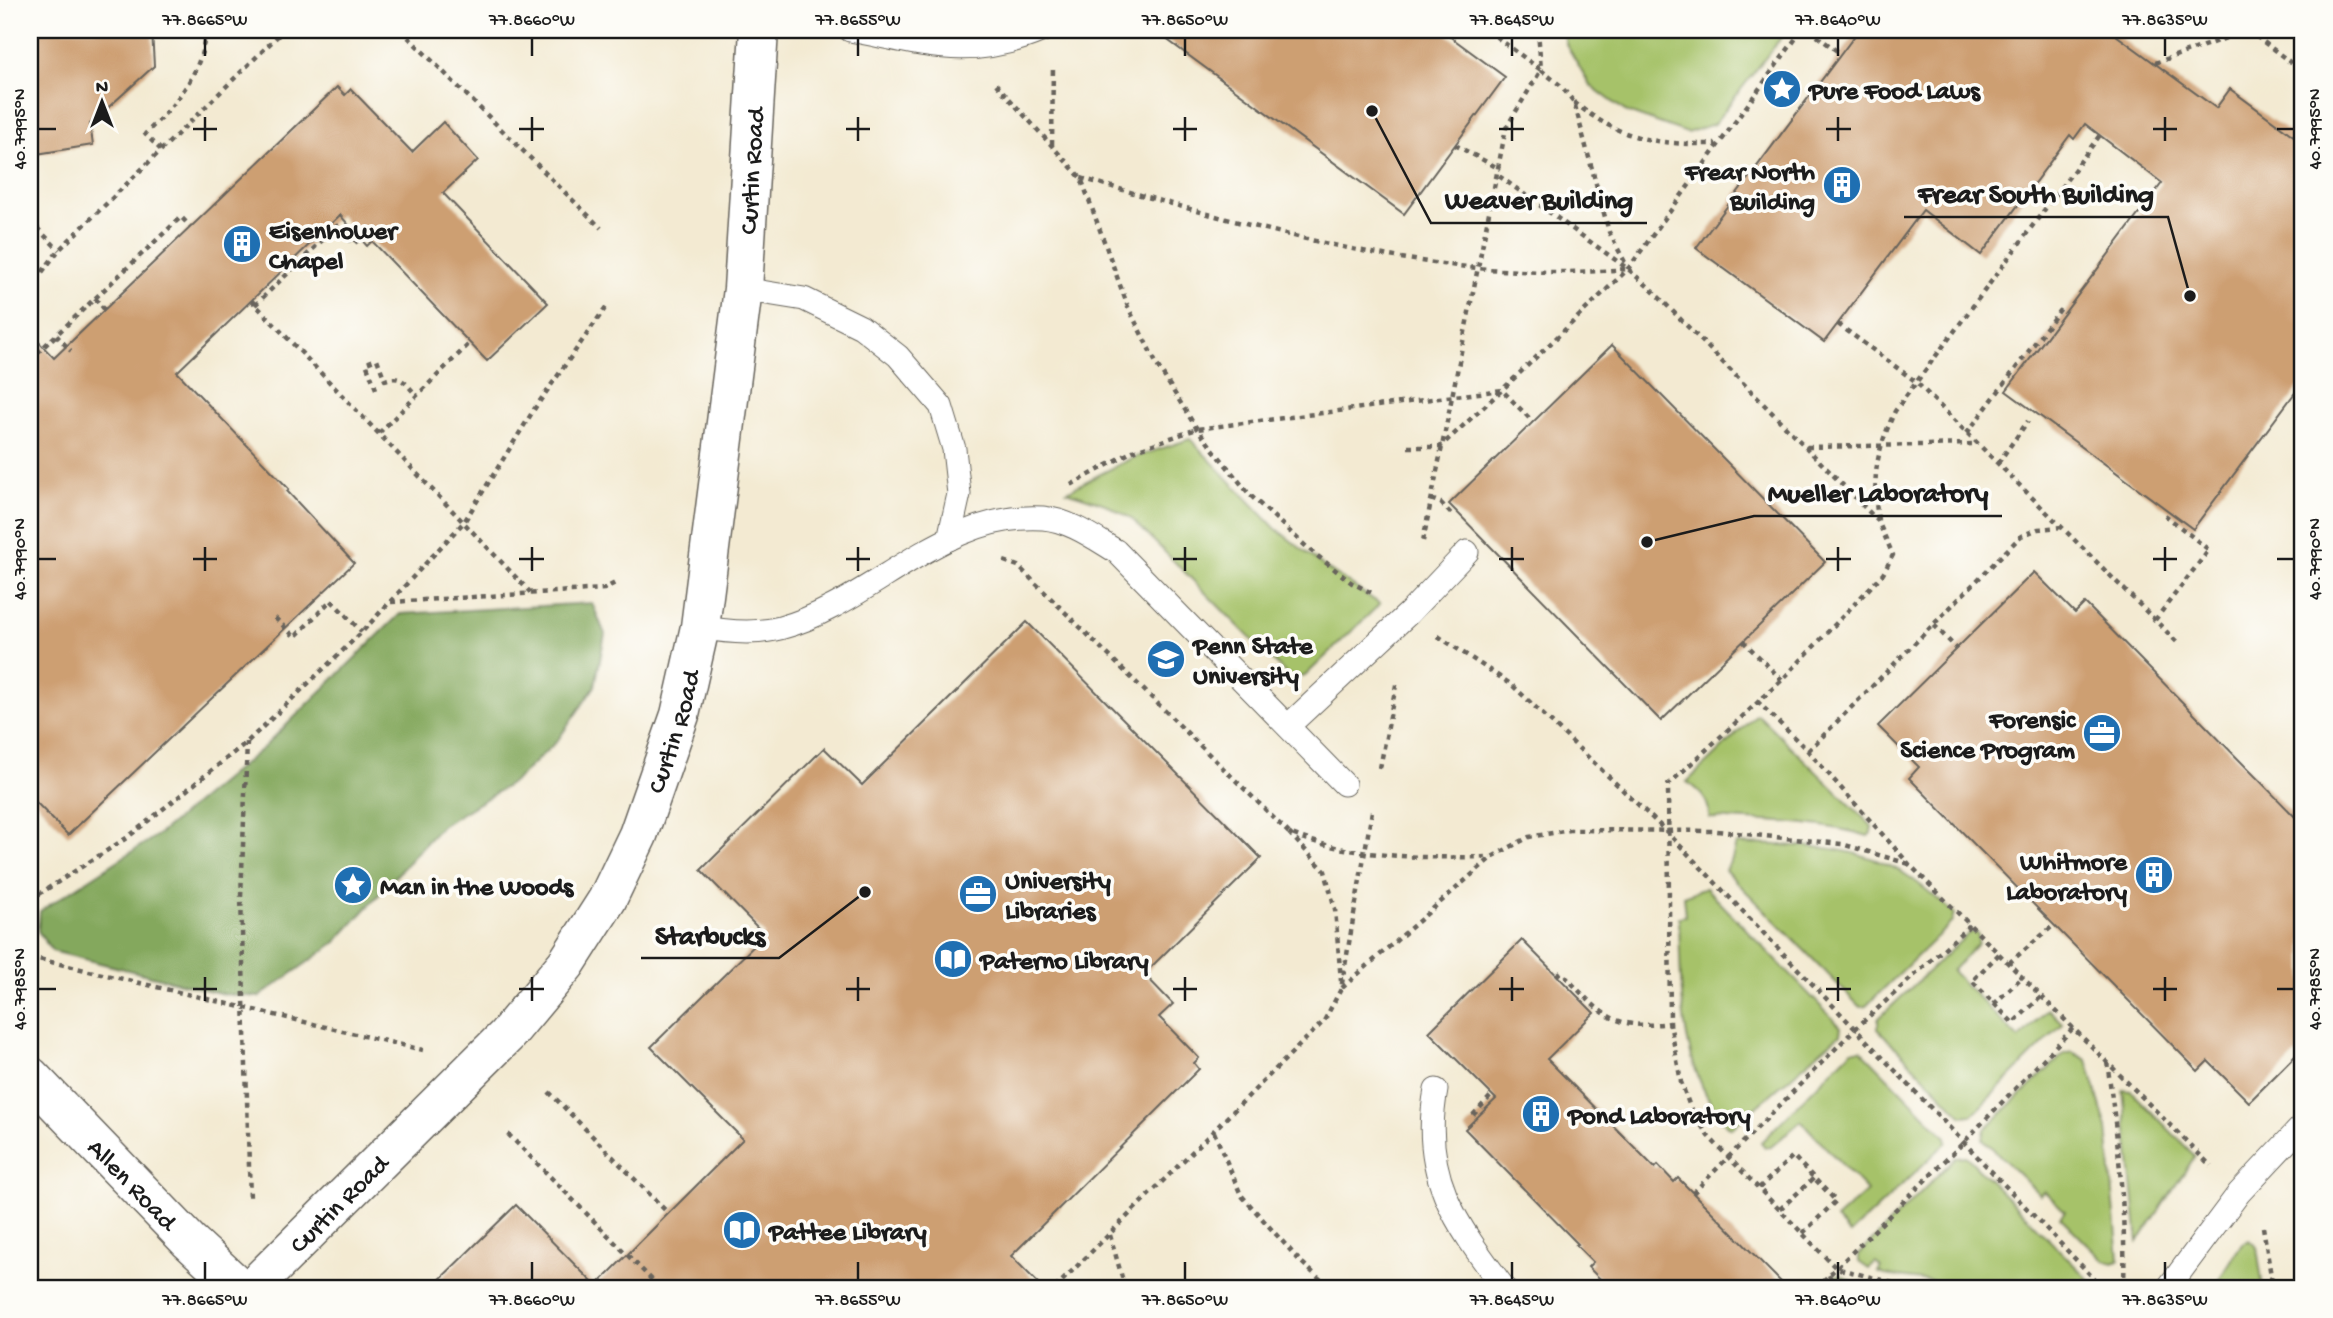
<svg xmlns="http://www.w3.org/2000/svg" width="2333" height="1318" font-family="'Gochi Hand',sans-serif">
	<rect width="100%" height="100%" fill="#fdfcf7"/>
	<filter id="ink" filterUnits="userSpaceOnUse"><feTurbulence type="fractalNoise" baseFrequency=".0143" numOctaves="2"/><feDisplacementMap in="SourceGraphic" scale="14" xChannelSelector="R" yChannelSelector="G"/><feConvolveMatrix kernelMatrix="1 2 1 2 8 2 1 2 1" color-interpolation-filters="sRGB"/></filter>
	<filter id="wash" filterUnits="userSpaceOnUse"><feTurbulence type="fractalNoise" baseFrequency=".00686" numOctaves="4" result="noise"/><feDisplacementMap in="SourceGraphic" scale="28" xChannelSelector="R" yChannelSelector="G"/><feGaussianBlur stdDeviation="1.57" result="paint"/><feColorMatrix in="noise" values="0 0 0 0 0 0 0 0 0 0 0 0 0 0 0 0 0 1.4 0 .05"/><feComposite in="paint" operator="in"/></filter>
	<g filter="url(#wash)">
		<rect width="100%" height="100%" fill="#f3ead2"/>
		<g fill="#a6c269" stroke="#616f42" stroke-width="2">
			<polygon points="1563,30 1787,30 1714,124 1687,133 1625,111 1590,85 1566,44"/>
			<polygon points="1190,439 1275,528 1327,569 1380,604 1305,676 1295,678 1286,674 1131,518 1105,504 1067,491 1130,459"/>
			<path d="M1757,714L1872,826L1871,833L1868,836C1817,821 1761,821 1709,818C1710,800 1700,792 1687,782Z"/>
			<path d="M1736,844C1793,846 1857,842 1908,876C1924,887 1939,900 1954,913L1952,922L1866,1006L1860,1007L1725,870L1732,859Z"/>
			<path d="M1706,888L1841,1027L1840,1034L1732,1128C1722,1124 1718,1114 1712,1105C1678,1049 1681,980 1679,917L1685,916L1683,896Z"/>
			<polygon points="1970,932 1978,934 1978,943 1952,971 2019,1039 2048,1009 2063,1024 1972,1115 1962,1116 1878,1029 1878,1019"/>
			<polygon points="1852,1050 1861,1050 1946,1137 1947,1142 1850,1234 1836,1219 1867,1191 1801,1121 1771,1147 1765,1147 1761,1142"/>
			<polygon points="2072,1052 2087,1060 2107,1128 2119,1259 2114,1263 2104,1261 2060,1217 2065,1211 2044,1191 2040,1195 1983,1139 1985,1129 2064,1054"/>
			<polygon points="2123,1090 2131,1091 2195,1156 2138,1242"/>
			<polygon points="1966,1156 1968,1158 2097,1288 1979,1288 1885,1275 1878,1272 1881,1268 1876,1263 1869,1269 1859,1262 1859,1254 1956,1157"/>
			<polygon points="2249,1240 2257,1247 2263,1288 2214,1288 2242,1243"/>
			<polygon points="1840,1275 1865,1288 1822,1288 1834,1276"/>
		</g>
		<polygon fill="#84a85d" stroke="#50623c" stroke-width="2" points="592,603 605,634 595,686 557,741 515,781 441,826 336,942 259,997 224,994 52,951 38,931 40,911 159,834 264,747 400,614"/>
		<g id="blocks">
			<g fill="#cd9f72">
				<polygon points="30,30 152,30 154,66 90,124 93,145 30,155"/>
				<polygon points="1154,30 1441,30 1505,77 1404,214"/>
				<polygon points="1859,30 2109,30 2216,108 2230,89 2303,143 2303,382 2193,529 2006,391 2162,183 2085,124 2074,139 2070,135 1981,255 1923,210 1824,342 1696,248"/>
				<polygon points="337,87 345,95 351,89 412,152 443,122 478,160 443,193 548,303 487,361 372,241 367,246 340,215 177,372 289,489 287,491 354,563 68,835 30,796 30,333 54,358"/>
				<polygon points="1612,345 1825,562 1661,721 1449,504"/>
				<polygon points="2034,572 2075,613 2085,603 2303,825 2303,1048 2249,1102 2208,1061 2198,1071 1909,778 1919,767 1878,726"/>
				<polygon points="1027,622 1261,858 1144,974 1173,1004 1159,1017 1199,1058 1194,1063 1199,1069 1011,1256 1043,1288 431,1288 516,1205 596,1286 743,1139 651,1047 765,935 701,870 824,748 862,785"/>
				<polygon points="1522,940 1594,1013 1547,1059 1655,1168 1658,1165 1674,1182 1678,1178 1787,1288 1609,1288 1588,1267 1593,1262 1576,1245 1578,1244 1465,1129 1496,1099 1429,1032"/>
			</g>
		</g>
	</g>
	<g filter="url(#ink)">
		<use href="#blocks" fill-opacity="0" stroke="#67645c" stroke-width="2"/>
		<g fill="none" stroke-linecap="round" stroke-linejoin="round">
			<g stroke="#67645c" stroke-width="25">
				<g id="lane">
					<path d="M850,30C925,44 968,62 1043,30"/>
					<polyline points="743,289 804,299 861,327 898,356 941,406 954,449 959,494 949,539"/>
					<path d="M700,627C726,632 754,635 780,628C871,604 943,511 1043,518C1069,520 1094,538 1116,551L1344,784"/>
					<polyline points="1288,726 1409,613 1467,552"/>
					<path d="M1436,1090C1420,1174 1455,1223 1504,1288"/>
					<polyline points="2168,1288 2239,1193 2303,1125"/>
				</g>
			</g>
			<g stroke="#67645c" stroke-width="41">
				<g id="street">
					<path id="s1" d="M30,1076L189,1241L240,1288"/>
					<path id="s2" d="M252,1288L506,1036L566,964L607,900L638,835L680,715L700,627L743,289L759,30"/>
				</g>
			</g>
			<g stroke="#67645c" stroke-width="4.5" stroke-dasharray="5 5" stroke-linecap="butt">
				<polyline points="401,30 601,228"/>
				<polyline points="1538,30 1541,70 1560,85 1574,102 1609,232 1628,268"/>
				<polyline points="1809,30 1841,54"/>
				<polyline points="2248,30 2303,72"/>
				<polyline points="2155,63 2249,30"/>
				<polyline points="996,84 1081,178 1128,307 1157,365 1197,429 1250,495 1310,550 1352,583 1372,593"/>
				<path d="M1574,102C1620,140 1658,145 1716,144"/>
				<polyline points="1052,145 1053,66"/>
				<polyline points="1455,145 1500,169"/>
				<path d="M161,150L145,134C174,106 204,72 205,30"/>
				<polyline points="1499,176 1628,269 1651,289 1878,521 1893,555 1883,574 1782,680 1668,785 1670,1023 1681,1082 1690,1107 1708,1136 1836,1268 1912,1288"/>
				<path d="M1081,178C1257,228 1442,286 1627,269"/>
				<polyline points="30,221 59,250"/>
				<polyline points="30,288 59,250 284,30"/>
				<polyline points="95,298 105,310"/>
				<polyline points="251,300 531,593"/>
				<polyline points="255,305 337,226 354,244 360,238"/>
				<polyline points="1838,324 1915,381 2178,643"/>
				<polyline points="56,335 71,351"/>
				<polyline points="30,352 34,356 181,217 191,227"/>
				<path d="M376,389L366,363L377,359L385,380C402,374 406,384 417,396"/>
				<polyline points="379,433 470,343"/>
				<polyline points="1967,433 2059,311 2063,314"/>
				<polyline points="1408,447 1440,447 1502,390 1533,422"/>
				<polyline points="1807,447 1977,444"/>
				<polyline points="1998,463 2028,421"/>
				<polyline points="1071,485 1133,451 1197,429 1502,390 1628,269 1802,30"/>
				<polyline points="1431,499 1441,503 1453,516"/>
				<path d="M1878,520C1872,475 1876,453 1895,411L2100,135"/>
				<polyline points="1423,541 1506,128 1541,70 1487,30"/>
				<path d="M1004,561L1018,566L1289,833C1355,859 1422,858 1491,857"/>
				<polyline points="391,602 604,589 615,583"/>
				<polyline points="275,618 295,637 331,600 362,632"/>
				<polyline points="2155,620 2209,550 2165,515"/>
				<polyline points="1934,625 1957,649"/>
				<polyline points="1438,636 1512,685 1666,831 2103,1288"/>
				<polyline points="1743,641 1782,680"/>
				<polyline points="1757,701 1808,751 1909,864 2211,1166"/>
				<polyline points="247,742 241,897 250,1200"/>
				<polyline points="1808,751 2021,536 2038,529 2062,527"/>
				<polyline points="1380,768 1397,680"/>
				<polyline points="1289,833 1325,871 1335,909 1341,981"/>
				<polyline points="30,900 128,837 247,742 362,632 464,522 535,408 606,307"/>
				<polyline points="1999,954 1972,981 2013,1023 2041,997"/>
				<polyline points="30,957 423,1050"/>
				<polyline points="2009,963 2054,925"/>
				<path d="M1557,975L1561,972C1600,1012 1610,1031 1670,1023"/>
				<polyline points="1342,988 1492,857 1529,837 1570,830 1717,831 1842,844 1909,864"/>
				<polyline points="1994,1004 2022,977"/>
				<path d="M2107,1062C2118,1138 2126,1212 2124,1288"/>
				<polyline points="549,1092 668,1213"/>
				<polyline points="1473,1115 1492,1095"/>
				<polyline points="1214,1132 1241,1195 1299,1260 1330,1288"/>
				<polyline points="508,1134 660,1288"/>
				<polyline points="1759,1188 1793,1156 1836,1201 1803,1233"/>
				<polyline points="1693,1193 1855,1029 1970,925"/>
				<polyline points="1780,1209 1814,1178"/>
				<polyline points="2263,1227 2273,1288"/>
				<polyline points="1110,1235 1125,1288"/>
				<polyline points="1829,1275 1835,1288"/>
				<polyline points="1055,1288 1324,1021 1341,989 1372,811"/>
				<polyline points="1595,1288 1602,1281"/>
				<polyline points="1816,1288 1963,1143 2075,1026"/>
			</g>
			<use href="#lane" stroke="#fff" stroke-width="23"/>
			<use href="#street" stroke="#fff" stroke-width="38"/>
		</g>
	</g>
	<path fill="none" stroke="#1c1c1c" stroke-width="2.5" d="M205,38V56M532,38V56M858,38V56M1185,38V56M1512,38V56M1838,38V56M2165,38V56M205,117V141M532,117V141M858,117V141M1185,117V141M1512,117V141M1838,117V141M2165,117V141M38,129H56M193,129H217M519,129H544M846,129H870M1173,129H1197M1499,129H1524M1826,129H1851M2153,129H2177M2277,129H2294M205,547V571M532,547V571M858,547V571M1185,547V571M1512,547V571M1838,547V571M2165,547V571M38,559H56M193,559H217M519,559H544M846,559H870M1173,559H1197M1499,559H1524M1826,559H1851M2153,559H2177M2277,559H2294M205,977V1001M532,977V1001M858,977V1001M1185,977V1001M1512,977V1001M1838,977V1001M2165,977V1001M38,989H56M193,989H217M519,989H544M846,989H870M1173,989H1197M1499,989H1524M1826,989H1851M2153,989H2177M2277,989H2294M205,1262V1280M532,1262V1280M858,1262V1280M1185,1262V1280M1512,1262V1280M1838,1262V1280M2165,1262V1280"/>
	<defs>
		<g id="sight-disc" transform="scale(2.0125)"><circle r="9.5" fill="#1f6fb2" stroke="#fdfcf7"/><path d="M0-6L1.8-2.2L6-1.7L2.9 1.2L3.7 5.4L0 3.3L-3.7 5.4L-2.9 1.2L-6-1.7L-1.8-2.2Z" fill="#fff"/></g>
		<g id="building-disc" transform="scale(2.0125)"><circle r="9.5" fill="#1f6fb2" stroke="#fdfcf7"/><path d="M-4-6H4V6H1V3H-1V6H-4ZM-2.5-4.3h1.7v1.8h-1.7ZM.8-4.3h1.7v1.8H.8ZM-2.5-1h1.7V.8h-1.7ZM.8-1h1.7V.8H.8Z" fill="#fff"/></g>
		<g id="university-disc" transform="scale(2.0125)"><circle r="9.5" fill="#1f6fb2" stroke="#fdfcf7"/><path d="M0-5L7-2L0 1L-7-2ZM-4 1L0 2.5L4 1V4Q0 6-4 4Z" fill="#fff"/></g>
		<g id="office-disc" transform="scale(2.0125)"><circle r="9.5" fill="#1f6fb2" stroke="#fdfcf7"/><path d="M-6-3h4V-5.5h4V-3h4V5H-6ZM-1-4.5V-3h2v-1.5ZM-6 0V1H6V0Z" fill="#fff"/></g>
		<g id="library-disc" transform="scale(2.0125)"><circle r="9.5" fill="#1f6fb2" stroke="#fdfcf7"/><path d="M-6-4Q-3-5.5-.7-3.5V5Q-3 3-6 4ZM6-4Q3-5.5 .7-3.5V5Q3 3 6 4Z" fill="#fff"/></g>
	</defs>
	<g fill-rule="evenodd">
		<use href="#sight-disc" x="1782" y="89"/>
		<use href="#building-disc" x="1842" y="185"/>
		<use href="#building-disc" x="242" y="244"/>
		<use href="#university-disc" x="1166" y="659"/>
		<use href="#office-disc" x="2102" y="733"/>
		<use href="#building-disc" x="2154" y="875"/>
		<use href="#sight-disc" x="353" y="885"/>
		<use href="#office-disc" x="978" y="894"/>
		<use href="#library-disc" x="953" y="959"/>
		<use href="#building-disc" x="1541" y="1114"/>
		<use href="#library-disc" x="742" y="1230"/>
	</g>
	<g text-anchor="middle" stroke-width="7" stroke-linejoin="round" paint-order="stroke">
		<g font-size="26" font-weight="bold" fill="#1c1c1c" stroke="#fdfcf7" text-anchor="start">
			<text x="1809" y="98">Pure Food Laws</text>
			<text x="1815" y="179" text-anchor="end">Frear North<tspan x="1815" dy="30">Building</tspan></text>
			<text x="269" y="238">Eisenhower<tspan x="269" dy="30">Chapel</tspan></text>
			<text x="1193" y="653">Penn State<tspan x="1193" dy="30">University</tspan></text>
			<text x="2075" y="727" text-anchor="end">Forensic<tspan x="2075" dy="30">Science Program</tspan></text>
			<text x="2127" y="869" text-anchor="end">Whitmore<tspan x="2127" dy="30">Laboratory</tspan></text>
			<text x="1005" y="888">University<tspan x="1005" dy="30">Libraries</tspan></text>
			<text x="380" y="894">Man in the Woods</text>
			<text x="980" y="968">Paterno Library</text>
			<text x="1568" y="1123">Pond Laboratory</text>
			<text x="769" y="1239">Pattee Library</text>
		</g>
		<g font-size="26" fill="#1c1c1c" stroke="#fdfcf7">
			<text dy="9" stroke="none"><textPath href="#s2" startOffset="1276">Curtin Road</textPath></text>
			<text dy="9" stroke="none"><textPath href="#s2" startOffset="709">Curtin Road</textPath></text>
			<text dy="9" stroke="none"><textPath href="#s1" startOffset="149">Allen Road</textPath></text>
			<text dy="9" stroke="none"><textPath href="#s2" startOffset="121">Curtin Road</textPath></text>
		</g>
	</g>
	<path fill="none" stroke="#1c1c1c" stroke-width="2.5" d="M2190 296L2168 217H1904M1372 111L1431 223H1647M1647 542L1754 516H2002M865 892L779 958H641"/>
	<g fill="#1c1c1c" stroke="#fdfcf7" stroke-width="2.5">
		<circle cx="2190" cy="296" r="7"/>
		<circle cx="1372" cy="111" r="7"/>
		<circle cx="1647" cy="542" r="7"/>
		<circle cx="865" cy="892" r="7"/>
	</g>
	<g font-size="28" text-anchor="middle" font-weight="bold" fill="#1c1c1c" stroke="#fdfcf7" stroke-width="7" stroke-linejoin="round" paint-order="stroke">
		<text x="2036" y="202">Frear South Building</text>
		<text x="1539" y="208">Weaver Building</text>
		<text x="1878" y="501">Mueller Laboratory</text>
		<text x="710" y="944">Starbucks</text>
	</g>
	<rect width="2333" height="1318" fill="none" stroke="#fdfcf7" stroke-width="77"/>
	<g transform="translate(102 102)" stroke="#fdfcf7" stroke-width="5" paint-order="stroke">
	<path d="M0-5L12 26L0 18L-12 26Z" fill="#1c1c1c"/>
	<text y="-10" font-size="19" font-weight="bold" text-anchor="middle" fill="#1c1c1c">N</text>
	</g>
	<rect x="38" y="38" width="2256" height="1242" fill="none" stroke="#1c1c1c" stroke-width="2.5"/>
	<g font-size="18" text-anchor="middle" fill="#1c1c1c">
		<text x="205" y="25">77.8665°W</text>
		<text x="532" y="25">77.8660°W</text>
		<text x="858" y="25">77.8655°W</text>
		<text x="1185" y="25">77.8650°W</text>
		<text x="1512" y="25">77.8645°W</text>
		<text x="1838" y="25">77.8640°W</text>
		<text x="2165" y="25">77.8635°W</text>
		<text transform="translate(19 129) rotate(-90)" y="6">40.7995°N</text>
		<text transform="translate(2314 129) rotate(-90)" y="6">40.7995°N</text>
		<text transform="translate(19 559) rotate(-90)" y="6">40.7990°N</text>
		<text transform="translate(2314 559) rotate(-90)" y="6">40.7990°N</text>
		<text transform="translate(19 989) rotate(-90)" y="6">40.7985°N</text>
		<text transform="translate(2314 989) rotate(-90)" y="6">40.7985°N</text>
		<text x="205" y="1305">77.8665°W</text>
		<text x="532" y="1305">77.8660°W</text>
		<text x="858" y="1305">77.8655°W</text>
		<text x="1185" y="1305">77.8650°W</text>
		<text x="1512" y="1305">77.8645°W</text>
		<text x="1838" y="1305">77.8640°W</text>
		<text x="2165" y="1305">77.8635°W</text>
	</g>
</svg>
